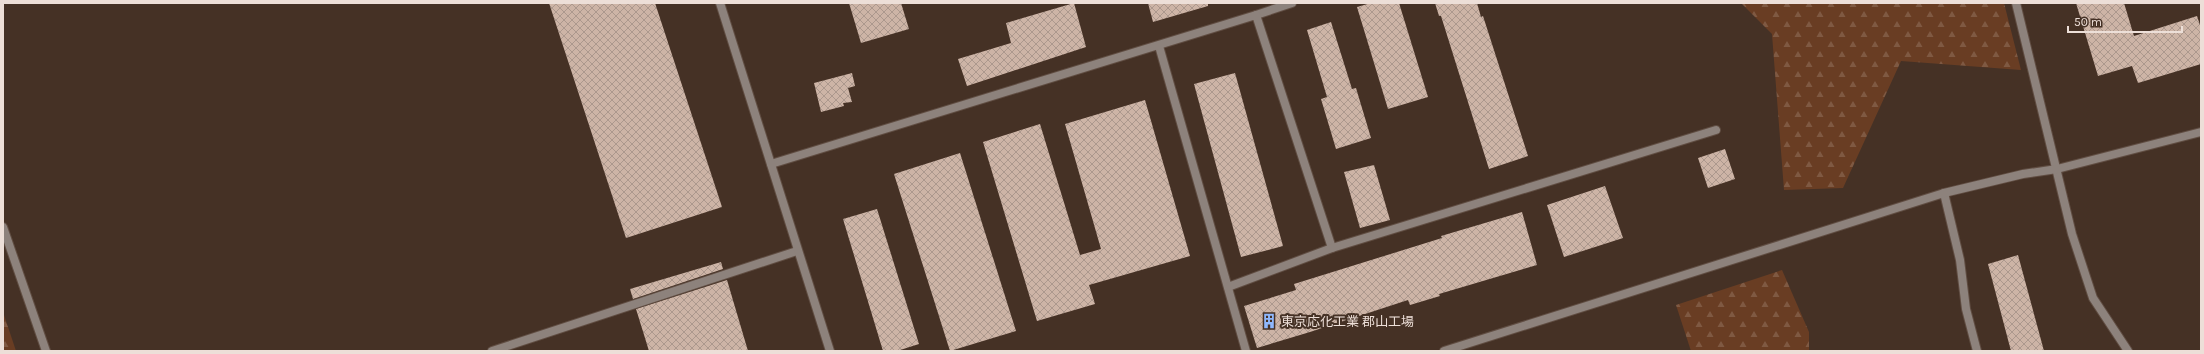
<svg xmlns="http://www.w3.org/2000/svg" width="2204" height="354" font-family="Karla,'Noto Sans JP',sans-serif">
	<defs>
		<pattern id="forest-firs" width="22" height="20" patternUnits="userSpaceOnUse"><rect width="22" height="20" fill="#693d23"/><path d="M5 1l3.5 6h-7zM16 11l3.5 6h-7z" fill="#7f5942"/></pattern>
		<pattern id="building-cross-hatch" width="8" height="8" patternUnits="userSpaceOnUse"><rect width="8" height="8" fill="#cdb4a6"/><path d="M0 0l8 8M0 8l8-8" fill="none" stroke="#ac988d"/></pattern>
	</defs>
	<rect width="100%" height="100%" fill="#453125"/>
	<g fill="url(#forest-firs)">
		<polygon points="1741,3 2004,3 2021,70 1901,61 1843,188 1784,190 1772,34"/>
		<polygon points="1782,270 1809,332 1809,351 1691,351 1676,305"/>
		<polygon points="3,312 16,351 3,351"/>
	</g>
	<g fill="url(#building-cross-hatch)">
		<polygon points="549,3 655,3 722,207 626,238"/>
		<polygon points="849,3 901,3 909,29 861,43"/>
		<polygon points="1074,3 1086,47 967,86 958,59 1011,43 1006,23"/>
		<polygon points="1148,3 1208,3 1208,6 1153,22"/>
		<polygon points="1371,3 1399,3 1428,97 1388,109 1357,7"/>
		<polygon points="1435,3 1477,3 1481,17 1483,16 1528,156 1489,169 1441,16 1439,16"/>
		<polygon points="2076,3 2124,3 2134,36 2197,16 2201,28 2201,64 2138,83 2132,66 2098,76"/>
		<polygon points="1331,22 1352,89 1356,88 1371,138 1336,149 1321,99 1327,97 1307,30"/>
		<polygon points="852,73 855,86 848,88 852,102 843,103 844,106 821,112 814,83"/>
		<polygon points="1235,73 1283,246 1241,257 1194,84"/>
		<polygon points="1145,100 1190,256 1089,285 1095,304 1037,321 983,142 1040,124 1080,255 1101,249 1065,124"/>
		<polygon points="1725,149 1735,179 1708,188 1698,158"/>
		<polygon points="960,153 1016,331 950,351 894,174"/>
		<polygon points="1374,165 1390,220 1360,228 1344,172"/>
		<polygon points="1605,186 1623,238 1564,257 1547,205"/>
		<polygon points="877,209 919,344 897,351 883,351 843,219"/>
		<polygon points="1522,212 1537,265 1439,294 1440,296 1410,305 1408,300 1310,332 1257,348 1244,306 1296,290 1294,284 1442,238 1441,236"/>
		<polygon points="2018,255 2044,351 2011,351 1988,264"/>
		<polygon points="721,262 723,269 633,299 630,289"/>
		<polygon points="727,280 748,351 649,351 636,309"/>
	</g>
	<g fill="none" stroke-linecap="round" stroke-linejoin="round">
		<g stroke="#604d42" stroke-width="10">
			<g id="service">
				<polyline points="1256,15 1292,3"/>
				<polyline points="1159,46 1246,351"/>
				<polyline points="771,164 1256,15 1332,248"/>
				<polyline points="1228,287 1332,248 1716,130"/>
				<polyline points="492,351 797,251"/>
			</g>
		</g>
		<g stroke="#604d42" stroke-width="10">
			<g id="minor">
				<polyline points="2016,3 2072,234 2093,298 2128,351"/>
				<polyline points="1944,193 1960,260 1966,309 1977,351"/>
			</g>
		</g>
		<g stroke="#604d42" stroke-width="10">
			<g id="tertiary">
				<polyline points="720,3 830,351"/>
				<polyline points="3,227 46,351"/>
				<polyline points="1444,351 1944,193 2023,174 2057,169 2201,132"/>
			</g>
		</g>
		<use href="#service" stroke="#8d827c" stroke-width="8"/>
		<use href="#minor" stroke="#8d827c" stroke-width="8"/>
		<use href="#tertiary" stroke="#8d827c" stroke-width="8"/>
	</g>
	<defs>
		<g id="building-bare" transform="scale(1.2)"><path d="M-4-6H4V6H1V3H-1V6H-4ZM-2.5-4.3h1.7v1.8h-1.7ZM.8-4.3h1.7v1.8H.8ZM-2.5-1h1.7V.8h-1.7ZM.8-1h1.7V.8H.8Z" fill="#8fb8fd" stroke="#453125" stroke-width="2.5" paint-order="stroke"/></g>
	</defs>
	<g fill-rule="evenodd">
		<use href="#building-bare" x="1269" y="321"/>
	</g>
	<g text-anchor="middle" stroke-width="4" stroke-linejoin="round" paint-order="stroke">
		<g font-size="13" fill="#eddfd8" stroke="#453125" text-anchor="start">
			<text x="1281" y="326">東京応化工業 郡山工場</text>
		</g>
	</g>
	<rect width="2204" height="354" fill="none" stroke="#eddfd8" stroke-width="8"/>
	<path d="M2068 26v6h114v-6" fill="none" stroke="#eddfd8" stroke-width="2"/>
	<text x="2074" y="26" font-size="12" fill="#eddfd8" stroke="#453125" stroke-width="3" paint-order="stroke">50 m</text>
</svg>
